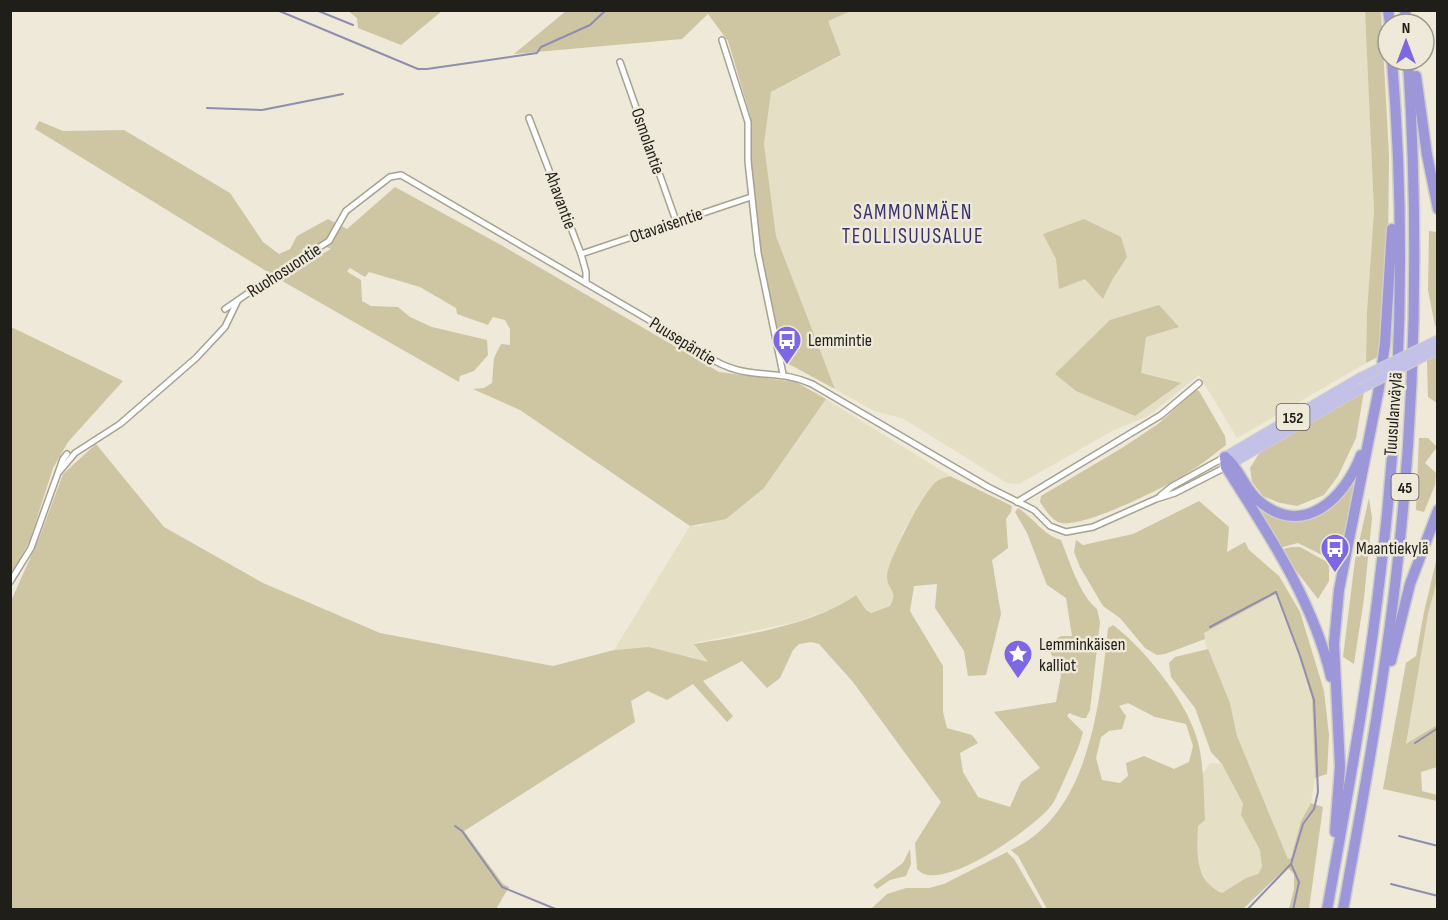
<svg xmlns="http://www.w3.org/2000/svg" width="1448" height="920" font-family="'Sofia Sans Condensed',sans-serif">
	<rect width="100%" height="100%" fill="#eee9d8"/>
	<g fill="#e5dfc6">
		<polygon points="851,11 1365,11 1374,211 1367,312 1366,363 1237,438 1199,375 1148,416 1114,430 1019,484 1007,483 902,418 874,411 835,389 776,236 764,144 771,92 841,56 827,21"/>
		<polygon points="826,399 950,476 936,481 902,533 888,583 893,589 894,599 890,606 871,613 866,610 856,595 839,607 792,623 694,643 709,662 701,662 690,656 685,657 649,647 614,650 690,526 701,526 764,488"/>
		<polygon points="1437,581 1437,725 1406,745 1428,614"/>
		<polygon points="1276,594 1299,655 1312,699 1315,778 1311,803 1301,821 1291,858 1288,859 1237,736 1230,703 1205,643 1204,633"/>
		<polygon points="1210,763 1222,764 1243,805 1241,815 1260,850 1262,867 1258,874 1246,878 1222,893 1210,887 1197,863 1198,826 1205,820 1202,775"/>
	</g>
	<g fill="#cec5a3" fill-rule="evenodd">
		<polygon points="348,11 442,11 401,45 358,28 357,18"/>
		<polygon points="566,11 851,11 828,21 841,55 771,92 764,144 776,236 835,389 785,362 756,231 751,168 751,118 728,41 708,14 682,39 514,54"/>
		<polygon points="1365,11 1381,11 1389,155 1388,244 1378,357 1366,363 1367,312 1374,211"/>
		<polygon points="39,121 63,131 124,130 230,193 263,242 279,254 290,249 297,236 328,219 347,229 395,187 501,245 719,372 796,382 826,399 764,488 726,519 690,526 520,410 473,389 484,388 492,383 494,358 501,344 510,345 510,329 505,320 493,317 488,325 457,314 456,308 420,287 369,272 365,277 350,268 347,271 349,273 361,280 362,301 371,306 398,307 410,317 432,327 487,340 488,355 474,371 460,376 459,382 277,278 331,249 319,244 271,274 35,129"/>
		<polygon points="1084,219 1121,237 1127,257 1112,280 1103,299 1085,279 1059,289 1056,259 1043,234"/>
		<polygon points="1429,231 1437,232 1437,234 1438,325 1435,326 1428,290"/>
		<polygon points="1159,305 1179,327 1146,337 1141,373 1181,383 1135,416 1076,391 1055,374 1110,320"/>
		<polygon points="11,327 123,381 68,442 53,468 30,540 11,576"/>
		<polygon points="1437,355 1437,403 1428,397 1427,360"/>
		<path d="M1196,390L1199,391L1225,436L1226,445C1214,454 1202,464 1189,472C1170,485 1077,532 1058,522C1051,519 1044,508 1040,502L1041,496L1122,448L1158,424Z"/>
		<polygon points="1364,391 1356,438 1338,476 1324,495 1297,506 1280,503 1263,496 1252,482 1250,468 1260,452"/>
		<polygon points="1419,438 1428,438 1437,447 1425,463 1436,473 1435,485 1424,512 1416,510"/>
		<path d="M96,444L164,527L263,583L380,633L553,666L614,650L649,647L708,662L694,644C744,636 816,624 856,595L866,610L871,613L890,606C899,590 887,590 887,576C888,560 924,490 937,481C940,479 946,477 950,476L1012,506L1011,512L1006,519L1008,548L992,560L1001,614L986,675L968,676L964,651L935,608L937,584L914,586L910,611L943,666V712L947,728L972,735L978,743L960,753L963,772L978,797L1010,807L1021,782L1040,768L994,712L1056,702L1061,675L1047,645L1061,636H1072L1066,598L1047,585L1027,533L1015,512L1018,508C1034,518 1043,535 1061,540C1069,560 1080,596 1097,609L1100,622L1090,710L1086,718H1082L1069,713L1067,716L1083,732C1078,752 1069,768 1061,787C1057,794 1055,802 1050,807C1033,828 940,896 917,869L915,843L941,802L853,682L819,644L811,642L799,644L793,650L780,678L767,688L742,661L703,681L733,716L727,722L693,684L667,700L648,691L631,701L635,722L464,831L503,884L509,887L496,909H11V601L40,536L63,474Z"/>
		<polygon points="1358,470 1350,511 1336,562 1298,543 1279,548 1254,502 1307,516"/>
		<polygon points="1369,498 1372,518 1364,598 1354,664 1343,657 1355,560"/>
		<polygon points="1199,501 1229,527 1227,552 1245,542 1249,550 1279,576 1300,612 1324,691 1329,735 1327,774 1315,778 1312,699 1299,655 1276,594 1204,633 1205,639 1165,654 1157,655 1145,648 1120,618 1103,606 1080,567 1074,552 1076,540 1083,545 1133,534"/>
		<polygon points="1291,547 1300,547 1329,563 1329,581 1318,599 1291,564 1284,549"/>
		<polygon points="1437,557 1437,581 1428,614 1406,744 1437,725 1437,767 1421,772 1422,791 1437,795 1437,801 1383,789 1406,663 1416,656 1424,612"/>
		<path d="M1113,625C1147,651 1193,708 1200,751C1204,774 1204,798 1205,820L1198,826C1197,853 1194,880 1222,893L1246,878L1258,874L1262,867L1260,850L1241,815L1243,804L1222,764L1211,752L1195,708L1171,677L1169,663L1175,657L1208,649L1230,703L1237,736L1288,859L1291,858L1301,821L1311,803L1323,807L1309,909H1289L1294,889V874L1287,867L1243,909H1047L1018,856L1011,850C1090,814 1100,702 1108,628ZM1128,703L1155,717L1186,724L1193,746L1189,762L1174,769L1144,756L1126,763L1128,776L1120,783L1102,780L1096,758L1101,737L1109,731L1122,729L1126,716L1119,706Z"/>
		<polygon points="910,849 911,864 906,876 890,880 877,889 873,885 903,863"/>
		<polygon points="1007,852 1014,859 1043,909 871,909 887,894 906,888 929,888 944,884"/>
	</g>
	<g fill="none" stroke-linecap="round" stroke-linejoin="round">
		<g stroke="#908dae" stroke-width="2">
			<polyline points="277,10 418,69 427,69 537,53 541,47 590,25 606,10"/>
			<polyline points="316,10 353,25"/>
			<polyline points="207,108 262,110 343,94"/>
			<polyline points="1210,627 1276,592 1300,656 1314,700 1318,792 1314,809 1303,824 1291,864 1299,882 1293,910"/>
			<polyline points="1415,743 1438,728"/>
			<polyline points="455,826 462,831 502,887 558,910"/>
			<polyline points="1399,836 1438,846"/>
			<polyline points="1391,884 1438,896"/>
			<polyline points="1247,910 1291,864"/>
		</g>
		<g stroke="#a6a292" stroke-width="8">
			<g id="minor">
				<polyline points="722,40 748,122 748,161 758,253 783,374"/>
				<polyline points="620,62 676,221"/>
				<polyline points="529,118 581,254 586,272 586,283"/>
				<polyline points="581,254 751,197"/>
				<path d="M225,309L260,285L329,241L346,211L390,177L401,175L680,338C701,353 721,368 747,372C772,376 787,373 812,384L988,487L1034,510L1050,526L1066,532L1093,527L1156,499L1175,493L1226,467"/>
				<polyline points="59,472 75,453 120,424 196,358 225,327 237,302"/>
				<polyline points="1160,496 1171,487 1225,457"/>
				<polyline points="1017,502 1161,415 1199,383"/>
				<polyline points="10,582 31,548 63,459 67,454"/>
			</g>
		</g>
		<g stroke="#cececc" stroke-width="11">
			<g id="primary">
				<polyline points="1225,457 1360,378"/>
				<polyline points="1227,466 1360,389"/>
			</g>
		</g>
		<g stroke="#cececc" stroke-width="13">
			<g id="motorway">
				<polyline points="1388,10 1390,24"/>
				<polyline points="1405,10 1406,24"/>
				<polyline points="1416,76 1427,155 1438,209"/>
				<path d="M1225,457L1226,467C1267,532 1313,600 1331,677"/>
				<path d="M1225,457C1240,468 1244,489 1259,501C1303,539 1345,498 1361,455"/>
				<polyline points="1391,661 1410,584 1438,510"/>
				<polyline points="1335,832 1340,767 1334,644 1339,590 1379,388 1385,344 1392,229"/>
				<path d="M1327,910C1347,799 1367,689 1380,577C1401,407 1406,231 1392,60"/>
				<path d="M1343,910C1363,799 1383,689 1396,577C1416,405 1419,233 1408,60"/>
			</g>
		</g>
		<use href="#minor" stroke="#fff" stroke-width="5"/>
		<use href="#primary" stroke="#c4c1e8" stroke-width="9"/>
		<use href="#motorway" stroke="#9d97d9" stroke-width="10"/>
		<g stroke="#cececc" stroke-width="11" stroke-linecap="butt">
			<g id="primary-bridge">
				<polyline points="1360,378 1438,340"/>
				<polyline points="1360,389 1438,349"/>
			</g>
		</g>
		<use href="#primary-bridge" stroke="#c4c1e8" stroke-width="9"/>
	</g>
	<defs>
		<g id="bus-pin" transform="scale(1.5)"><path d="M0 17L-7.5 6A9.5 9.5 0 1 1 7.5 6Z" fill="#7d67e2" stroke="#eee9d8"/><path d="M-5-6H5V4H4V6H2V4H-2V6H-4V4H-5ZM-3.5-4V0h7V-4ZM-3.5 1.2v1.5H-2V1.2ZM2 1.2v1.5H3.5V1.2Z" fill="#fff"/></g>
		<g id="sight-pin" transform="scale(1.5)"><path d="M0 17L-7.5 6A9.5 9.5 0 1 1 7.5 6Z" fill="#7d67e2" stroke="#eee9d8"/><path d="M0-6L1.8-2.2L6-1.7L2.9 1.2L3.7 5.4L0 3.3L-3.7 5.4L-2.9 1.2L-6-1.7L-1.8-2.2Z" fill="#fff"/></g>
	</defs>
	<g fill-rule="evenodd">
		<use href="#bus-pin" x="787" y="340"/>
		<use href="#bus-pin" x="1335" y="548"/>
		<use href="#sight-pin" x="1018" y="654"/>
	</g>
	<g text-anchor="middle" stroke-width="5" stroke-linejoin="round" paint-order="stroke">
		<g fill="#eee9d8" stroke="#5d5b52" stroke-width="1.5">
			<rect x="1276.5" y="404" width="33" height="26" rx="4.5"/>
			<rect x="1391.5" y="474" width="27" height="26" rx="4.5"/>
		</g>
		<g font-size="16" font-weight="bold" fill="#1f1e18">
			<text x="1293" y="423">152</text>
			<text x="1405" y="493">45</text>
		</g>
		<g font-size="18" fill="#1f1e18" stroke="#eee9d8">
			<text transform="translate(648 141) rotate(71)" y="6">Osmolantie</text>
			<text transform="translate(561 200) rotate(70)" y="6">Ahavantie</text>
			<text transform="translate(666 225) rotate(-19)" y="6">Otavaisentie</text>
			<text transform="translate(284 270) rotate(-33)" y="6">Ruohosuontie</text>
			<text transform="translate(683 341) rotate(32)" y="6">Puusepäntie</text>
			<text transform="translate(1393 414) rotate(-86)" y="6">Tuusulanväylä</text>
		</g>
		<g font-size="18" fill="#1f1e18" stroke="#eee9d8" text-anchor="start">
			<text x="808" y="346">Lemmintie</text>
			<text x="1356" y="554">Maantiekylä</text>
			<text x="1039" y="650">Lemminkäisen<tspan x="1039" dy="21">kalliot</tspan></text>
		</g>
		<g font-size="21" letter-spacing="1.5" fill="#3b316d" stroke="#eee9d8">
			<text x="913" y="219">SAMMONMÄEN<tspan x="913" dy="24">TEOLLISUUSALUE</tspan></text>
		</g>
	</g>
	<rect width="1448" height="920" fill="none" stroke="#1f1e18" stroke-width="24"/>
	<g transform="translate(1406 42)"><circle r="28" fill="#eee9d8" stroke="#9b988b" stroke-width="1.5"/>
	<path d="M0-4.5L10 22L0 15L-10 22Z" fill="#7d67e2"/>
	<text y="-9" font-size="16" font-weight="bold" text-anchor="middle" fill="#1f1e18">N</text>
	</g>
</svg>
